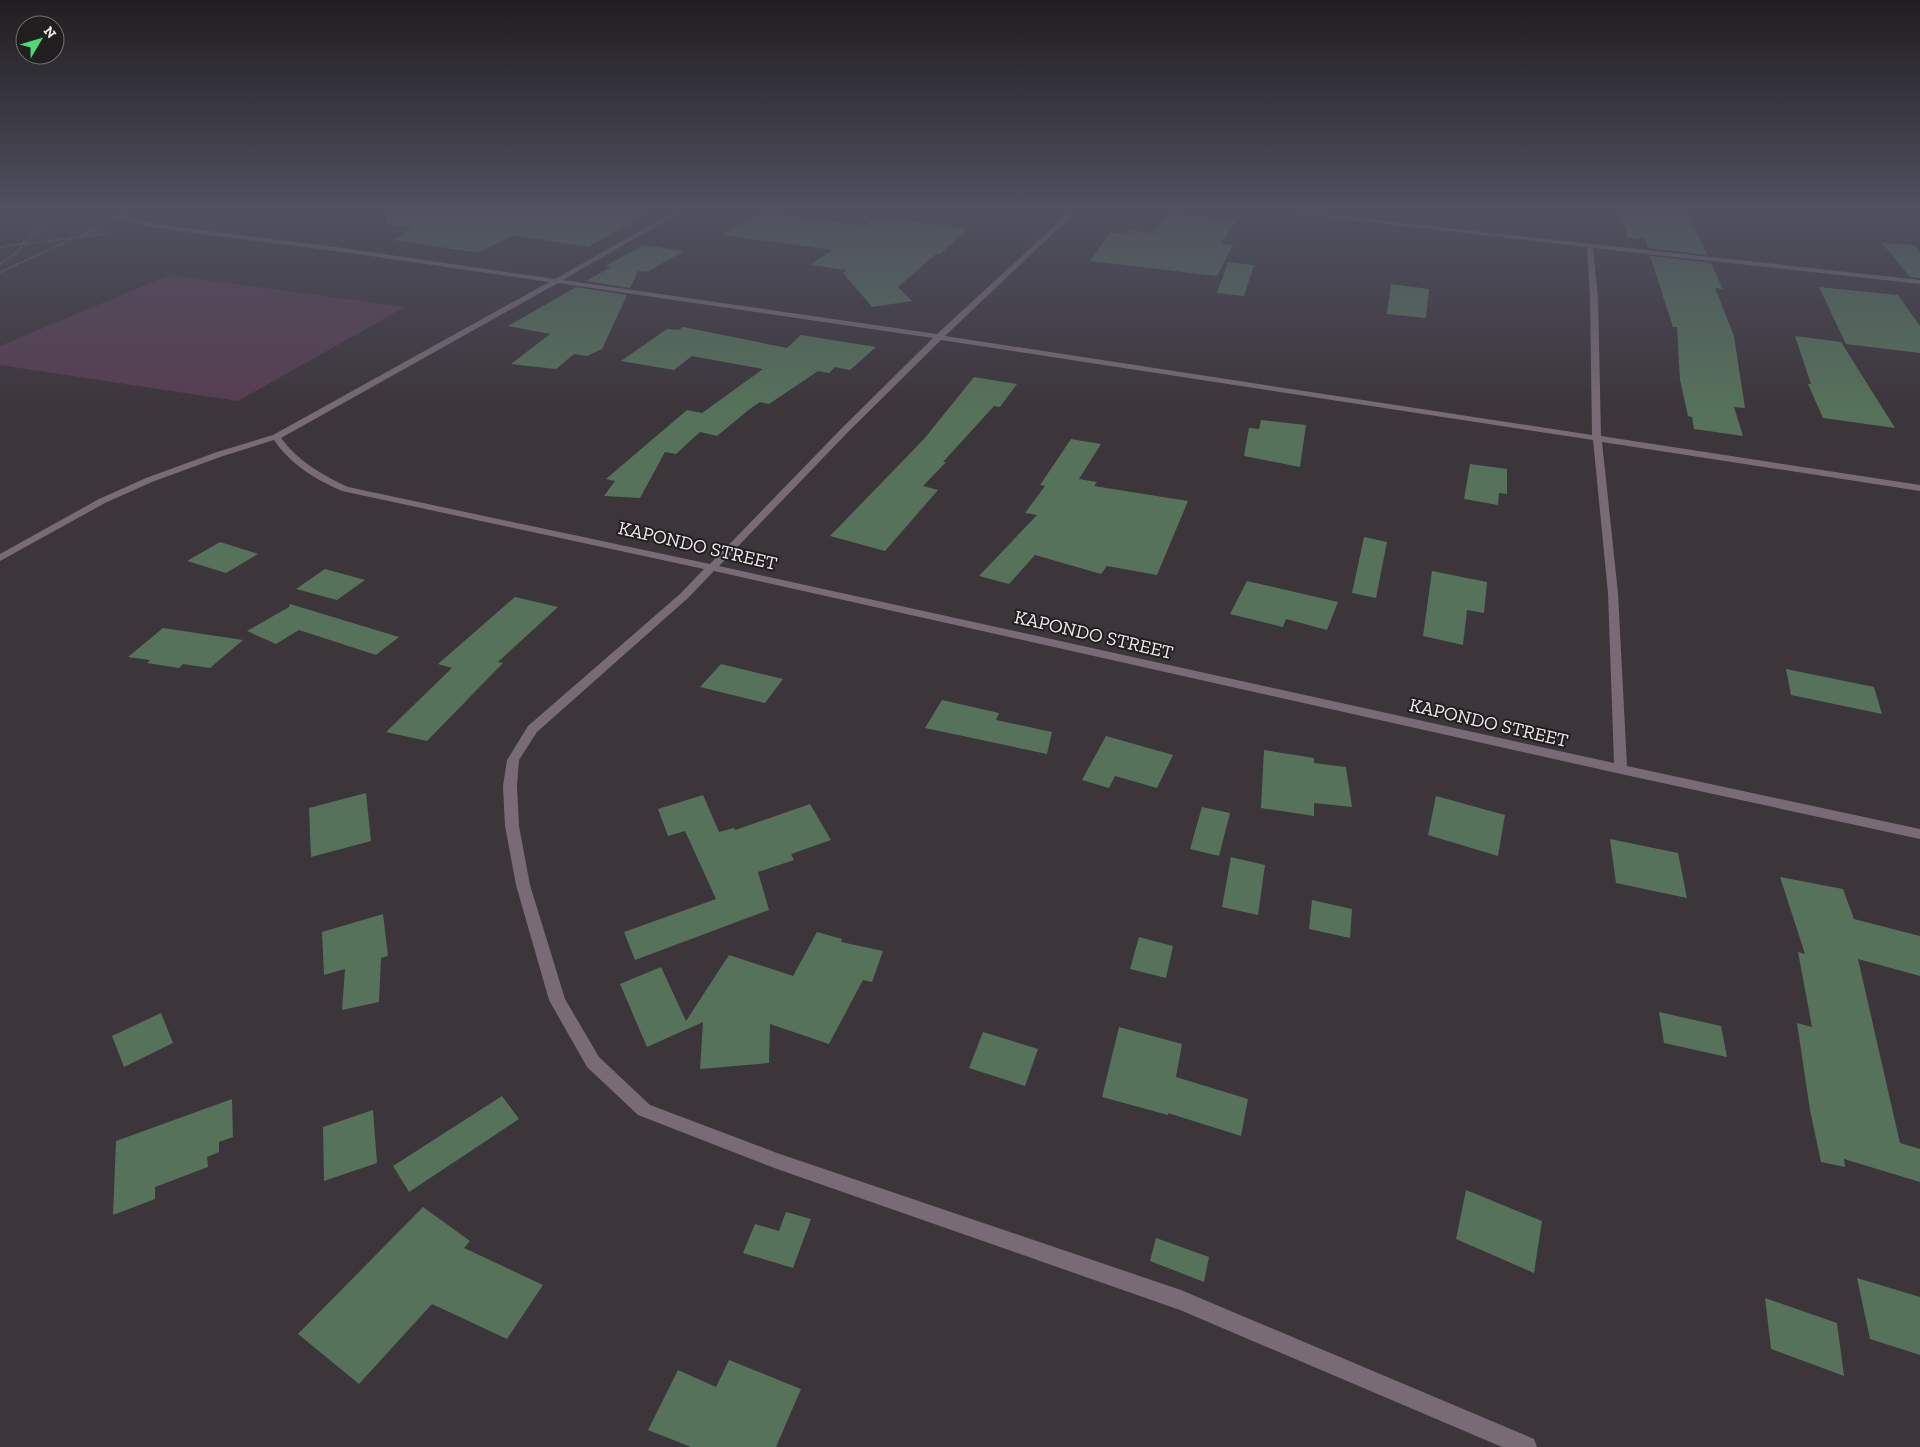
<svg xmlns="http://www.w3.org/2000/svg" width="1920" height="1447" font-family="'Zilla Slab',serif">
	<rect width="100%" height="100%" fill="#3c353a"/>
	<polygon fill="#573d51" points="169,275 405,307 238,401 0,365 0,346"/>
	<g fill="#56725a">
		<polygon points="386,210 655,210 588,247 513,235 480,252 466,251 393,240 407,233 403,233 413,228 385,224"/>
		<polygon points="1619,210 1687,210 1707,255 1648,248 1645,239 1628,238"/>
		<polygon points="762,212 860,225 866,225 875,217 969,228 940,254 936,254 898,287 912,301 872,307 843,273 846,270 810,265 832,250 723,235"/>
		<polygon points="1168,213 1237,220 1221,244 1233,245 1217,276 1090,261 1111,232 1127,235 1131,230 1153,233"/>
		<polygon points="1882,243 1914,245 1920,252 1920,278 1910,277"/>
		<polygon points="644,245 684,251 647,272 638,271 630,288 586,281 611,267 605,266"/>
		<polygon points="1650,256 1711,263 1723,289 1715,288 1734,336 1745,408 1734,407 1743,436 1694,429 1692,417 1688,416 1680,380 1677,327 1673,327"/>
		<polygon points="1228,262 1254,265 1244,296 1217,293"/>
		<polygon points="1391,284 1429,289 1426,318 1387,314"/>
		<polygon points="576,287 627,295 602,349 587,356 574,354 556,369 511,364 550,334 508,326"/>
		<polygon points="1819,287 1898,295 1920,326 1920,353 1846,344"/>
		<polygon points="683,327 787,348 801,335 876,347 850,370 835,367 829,373 818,371 769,404 760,402 751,408 717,436 700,432 676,454 665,452 640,498 604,496 615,481 606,479 687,410 702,413 763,369 692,356 674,370 621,361 667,329 679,330"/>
		<polygon points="1795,336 1841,342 1895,428 1823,418 1808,384 1811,384"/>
		<polygon points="974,377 1017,384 1000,407 994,406 943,462 946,462 923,486 938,490 885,551 830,536 924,439"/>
		<polygon points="1261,420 1306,425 1300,467 1244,456 1249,428 1259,429"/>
		<polygon points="1071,439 1101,444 1079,479 1097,482 1094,486 1188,501 1157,575 1107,566 1101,574 1035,555 1009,584 979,576 1037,515 1025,513 1045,486 1040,485"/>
		<polygon points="1470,464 1507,469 1507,494 1499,493 1498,505 1464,499"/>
		<polygon points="1364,537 1387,542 1376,598 1352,593"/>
		<polygon points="220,542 258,554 226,573 187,561"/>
		<polygon points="325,569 365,580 337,600 296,589"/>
		<polygon points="1432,571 1487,582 1484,613 1467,610 1463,645 1423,636"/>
		<polygon points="1247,581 1338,602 1327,630 1286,619 1283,627 1230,614"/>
		<polygon points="515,597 558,607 498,662 503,663 427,741 386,732 452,668 438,664"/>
		<polygon points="290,604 399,637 376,655 299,630 276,644 247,631 289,607"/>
		<polygon points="163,628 243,640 210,668 183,664 179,668 147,663 150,660 128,657"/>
		<polygon points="721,664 783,679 765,703 700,687"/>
		<polygon points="1786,669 1874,687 1882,714 1791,695"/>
		<polygon points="942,700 999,713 996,720 1052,732 1047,754 925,728"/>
		<polygon points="1106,736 1173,755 1157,788 1115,776 1109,788 1082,780"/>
		<polygon points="1264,750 1314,758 1314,763 1346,767 1352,807 1314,803 1314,816 1261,808"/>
		<polygon points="366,793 371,841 311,857 309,808"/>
		<polygon points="703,795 719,832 734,828 735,830 810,804 831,840 791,854 794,860 758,872 769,910 635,960 624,932 716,899 685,831 668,836 658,809"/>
		<polygon points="1436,796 1505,815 1498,856 1428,835"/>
		<polygon points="1202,807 1230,813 1219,856 1190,849"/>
		<polygon points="1610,839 1678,853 1687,898 1616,883"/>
		<polygon points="1231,857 1265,865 1258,915 1222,907"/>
		<polygon points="1780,877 1843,889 1854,919 1920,936 1920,976 1858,959 1900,1143 1920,1149 1920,1182 1844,1159 1845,1167 1821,1162 1810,1110 1797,1023 1812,1027 1798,952 1805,954"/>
		<polygon points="1312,900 1352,909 1350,938 1309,929"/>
		<polygon points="383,914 388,956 381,958 379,1002 342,1010 345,969 324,975 322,932"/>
		<polygon points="817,932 842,939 841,942 883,951 872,982 863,980 829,1044 770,1024 769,1063 700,1069 703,1022 647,1047 620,984 661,967 686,1021 729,955 793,976"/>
		<polygon points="1139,937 1173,946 1166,978 1130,969"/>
		<polygon points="1659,1012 1721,1026 1727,1057 1664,1043"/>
		<polygon points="161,1013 173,1043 124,1067 112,1036"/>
		<polygon points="1119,1027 1182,1044 1176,1077 1248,1099 1241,1136 1168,1113 1168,1115 1102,1097"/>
		<polygon points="983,1032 1038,1049 1025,1086 969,1068"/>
		<polygon points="502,1096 519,1119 409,1192 393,1166"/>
		<polygon points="232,1099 233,1137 219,1142 219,1152 207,1157 208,1167 155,1187 155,1199 113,1215 116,1141"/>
		<polygon points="373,1110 377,1163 324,1181 323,1127"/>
		<polygon points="1466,1190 1542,1221 1534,1273 1456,1239"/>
		<polygon points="423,1207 470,1241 464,1248 543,1285 507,1339 432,1304 359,1384 298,1334"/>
		<polygon points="786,1212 811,1219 793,1268 743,1253 755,1224 779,1231"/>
		<polygon points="1156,1238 1209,1257 1204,1282 1150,1261"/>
		<polygon points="1857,1278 1920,1297 1920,1355 1870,1339"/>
		<polygon points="1765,1298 1837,1323 1844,1376 1771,1349"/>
		<polygon points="729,1360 801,1389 776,1447 691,1447 648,1430 678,1370 716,1387"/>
	</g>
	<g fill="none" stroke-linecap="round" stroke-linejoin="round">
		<g stroke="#958f94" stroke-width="2" stroke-dasharray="1 2" stroke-linecap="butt">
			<polyline points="81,236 103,226"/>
			<polyline points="0,247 111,233"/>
			<polyline points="0,264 21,249 22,244 64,210"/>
			<polyline points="0,272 73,239"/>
		</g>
		<path fill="#786b75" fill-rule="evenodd" d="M128,210H136L122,217L155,224L343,248L555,279L677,210H684L563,280L937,334L1072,210H1078L945,336L1592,435L1590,297L1587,247L1265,210H1283L1920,280V284L1593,248L1598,297L1601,436L1920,485V491L1602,442L1618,593L1627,766L1920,829V839L1621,774L714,571L688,598L537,732L519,760L517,786L519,826L530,885L565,999L599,1057L650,1105L777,1153L1181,1290L1534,1439L1537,1447H1502L1180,1310L777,1169L638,1115L587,1067L549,1000L516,885L505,826L503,786L507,760L528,726L680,594L704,569L342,491C315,479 291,465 274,440L223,456L152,482L105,503L0,561V554L99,499L146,478L217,452L273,435L549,282L343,252L155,228L113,217ZM558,283L933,338L843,427L710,564L348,487C322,475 298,461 281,438ZM941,340L1593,440L1608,593L1614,763L719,566L849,431Z"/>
	</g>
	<linearGradient id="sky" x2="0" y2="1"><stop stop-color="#211d20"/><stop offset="0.51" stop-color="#505160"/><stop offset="1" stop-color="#505160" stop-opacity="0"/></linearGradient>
	<rect width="1920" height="412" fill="url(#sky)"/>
	<g text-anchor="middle" stroke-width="4" stroke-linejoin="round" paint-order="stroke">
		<g font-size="19" fill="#eee9ed" stroke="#211e20">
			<text transform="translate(698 545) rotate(13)" y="7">KAPONDO STREET</text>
			<text transform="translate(1094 634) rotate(13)" y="7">KAPONDO STREET</text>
			<text transform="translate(1489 722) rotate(13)" y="7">KAPONDO STREET</text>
		</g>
	</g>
	<g transform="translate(40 40) rotate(52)"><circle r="24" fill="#211e20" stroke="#736f72"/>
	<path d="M0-4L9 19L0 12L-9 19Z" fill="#51d674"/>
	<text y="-8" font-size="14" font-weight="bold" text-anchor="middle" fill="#eee9ed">N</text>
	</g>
</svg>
